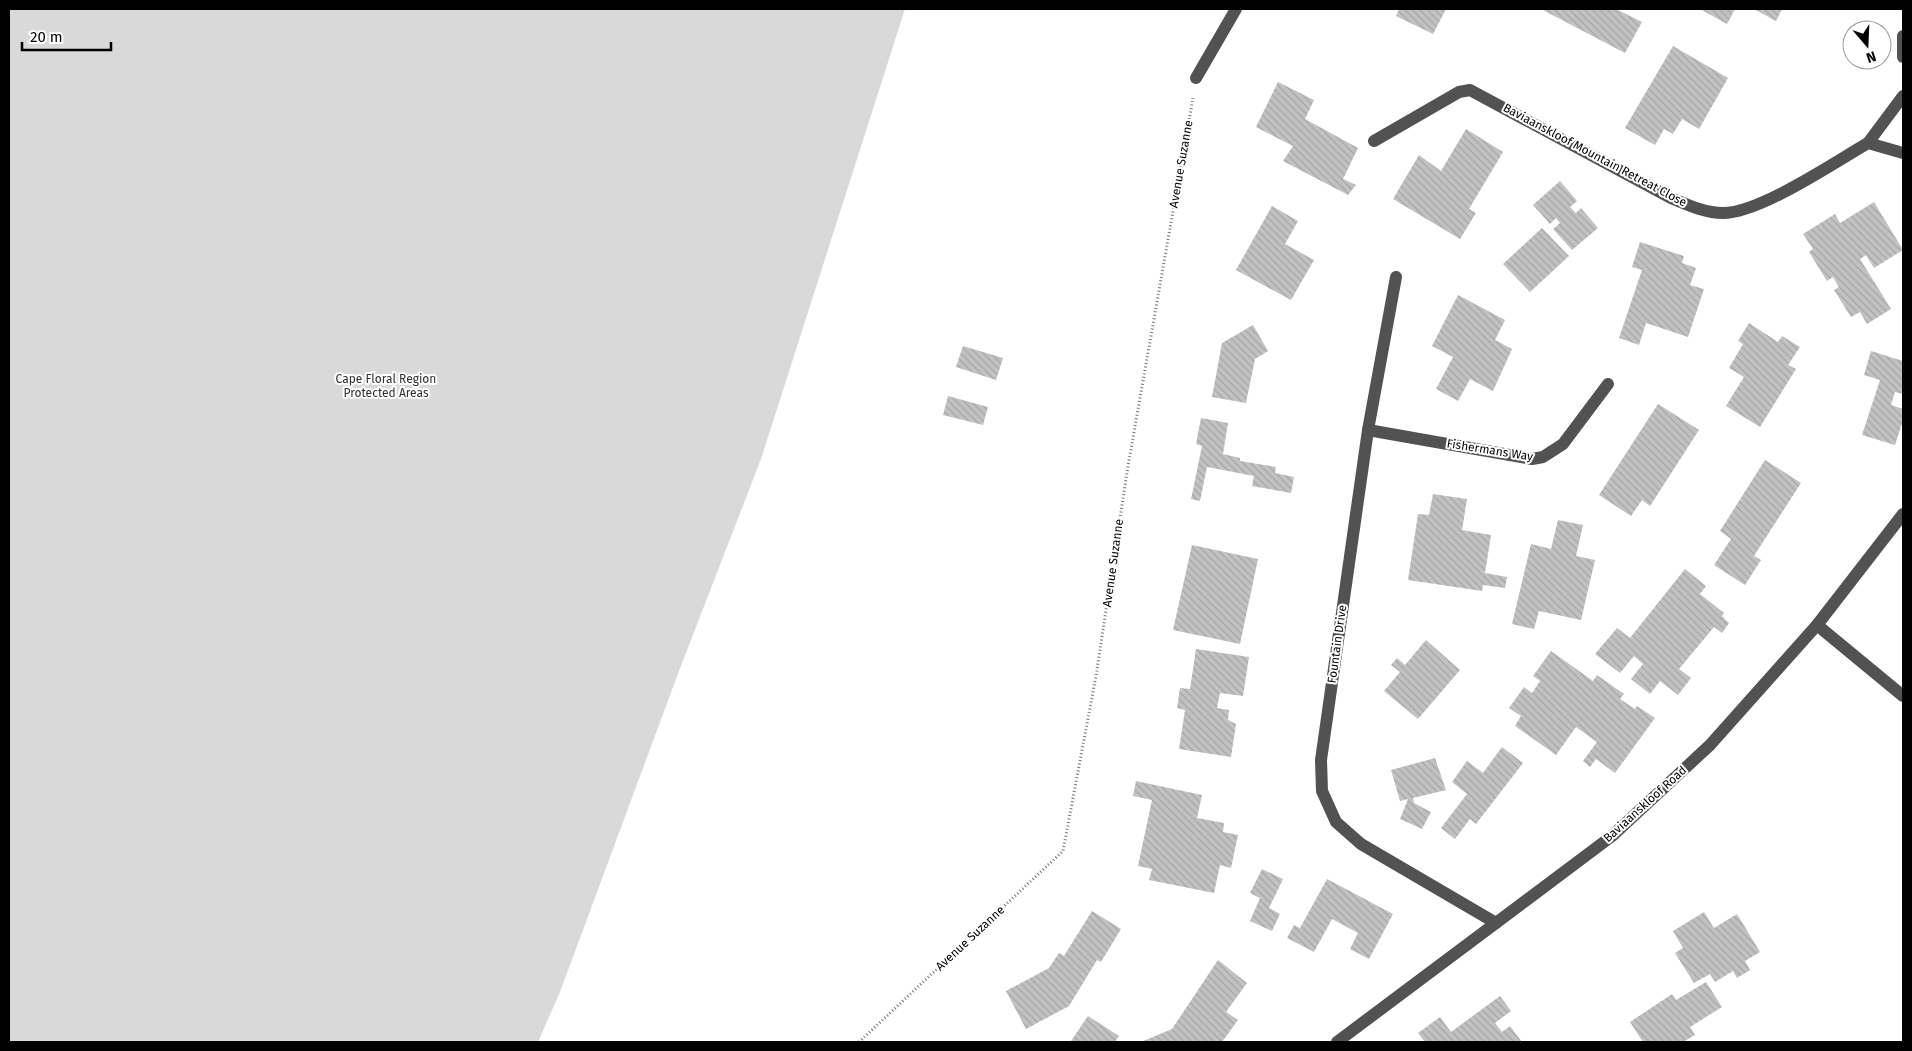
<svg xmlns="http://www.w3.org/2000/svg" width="1912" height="1051" font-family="'Fira Sans',sans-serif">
	<defs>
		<pattern id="building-back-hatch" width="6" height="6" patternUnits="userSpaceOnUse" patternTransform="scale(1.25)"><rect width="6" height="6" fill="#c2c2c2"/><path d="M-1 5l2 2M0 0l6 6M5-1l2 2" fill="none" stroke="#a5a5a5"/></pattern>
	</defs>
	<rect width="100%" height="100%" fill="#fff"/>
	<polygon fill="#d9d9d9" points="9,9 905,9 761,459 679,671 560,992 538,1042 9,1042"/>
	<g fill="url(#building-back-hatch)">
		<polygon points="1399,9 1446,9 1433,34 1396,16"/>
		<polygon points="1541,9 1616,9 1642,22 1625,53"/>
		<polygon points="1700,9 1735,9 1727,24"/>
		<polygon points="1754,9 1782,9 1776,21"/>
		<polygon points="1673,46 1728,78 1699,129 1682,119 1673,134 1664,129 1655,145 1625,128"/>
		<polygon points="1278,82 1314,100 1305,119 1358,148 1343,179 1356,185 1348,195 1283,161 1293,146 1256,127"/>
		<polygon points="1466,129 1503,152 1469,209 1476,213 1460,239 1393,199 1419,155 1441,171"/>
		<polygon points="1560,181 1577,201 1570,207 1576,213 1581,208 1598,228 1572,250 1553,229 1560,223 1556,218 1550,224 1533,205"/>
		<polygon points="1874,202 1903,250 1874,268 1866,255 1860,259 1891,309 1867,324 1860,312 1851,317 1834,290 1839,287 1833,277 1827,281 1809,252 1813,249 1803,234 1835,214 1840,223"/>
		<polygon points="1272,206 1298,221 1285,244 1314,260 1291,300 1236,270"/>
		<polygon points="1542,228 1569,256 1530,292 1503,264"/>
		<polygon points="1640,242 1684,256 1682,263 1696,268 1690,285 1704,289 1688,337 1646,323 1639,345 1619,338 1642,270 1632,267"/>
		<polygon points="1458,295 1505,320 1495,340 1512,349 1493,391 1470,379 1458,401 1436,389 1453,357 1432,346"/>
		<polygon points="1749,323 1778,342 1782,336 1800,347 1788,365 1796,369 1760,427 1726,406 1744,377 1729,368 1743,344 1738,341"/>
		<polygon points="1253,325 1268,351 1255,359 1246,403 1212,397 1222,343"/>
		<polygon points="963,346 1003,358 996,380 956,367"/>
		<polygon points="1871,351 1903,361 1903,394 1895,392 1891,405 1903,409 1903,420 1895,445 1862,435 1880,380 1864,375"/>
		<polygon points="948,396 988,407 983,425 943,415"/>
		<polygon points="1658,404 1699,430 1650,506 1642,500 1631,516 1599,495"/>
		<polygon points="1201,418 1228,423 1223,454 1240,458 1240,461 1276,467 1275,473 1294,477 1291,493 1252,486 1254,476 1207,467 1200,501 1191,499 1202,446 1196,444"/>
		<polygon points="1765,460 1801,483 1754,556 1761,560 1745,585 1714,565 1731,539 1720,531"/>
		<polygon points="1433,494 1467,499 1462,530 1491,535 1485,573 1507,577 1505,588 1483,585 1482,591 1408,580 1418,514 1429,515"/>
		<polygon points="1558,520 1583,525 1576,556 1595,560 1581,620 1539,611 1534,629 1512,624 1531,544 1551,549"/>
		<polygon points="1192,545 1258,559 1240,644 1173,630"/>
		<polygon points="1685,569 1706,586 1700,594 1724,613 1722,616 1729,623 1722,633 1714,627 1679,669 1691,678 1678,695 1660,681 1650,694 1631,679 1643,664 1634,656 1620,673 1595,654 1617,628 1630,638"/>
		<polygon points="1426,640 1460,670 1418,719 1384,691 1400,672 1391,665 1397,658 1405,665"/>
		<polygon points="1196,649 1249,657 1243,696 1220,693 1217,708 1229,710 1228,720 1236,724 1231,757 1179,749 1185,710 1177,708 1180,688 1190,689"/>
		<polygon points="1551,651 1593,681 1597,675 1624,694 1620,699 1635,709 1637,706 1655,718 1615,773 1596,759 1590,767 1583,761 1597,742 1576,727 1556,755 1515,726 1521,716 1509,708 1524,687 1532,693 1540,681 1533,676"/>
		<polygon points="1502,747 1523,763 1476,824 1470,819 1455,839 1441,828 1467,794 1452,782 1467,761 1483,773"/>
		<polygon points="1435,758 1446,790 1413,798 1414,803 1431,812 1422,829 1400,819 1408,799 1400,801 1391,770"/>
		<polygon points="1136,781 1202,795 1197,818 1224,823 1223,832 1238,835 1231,868 1220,865 1214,893 1149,880 1152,869 1138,866 1152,800 1133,796"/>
		<polygon points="1262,869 1283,879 1269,908 1280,914 1272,931 1250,921 1260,898 1250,893"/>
		<polygon points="1327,879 1393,914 1369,959 1350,949 1358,933 1332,919 1314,952 1287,938 1294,925 1300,928"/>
		<polygon points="1092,911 1121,929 1101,962 1097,960 1069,1006 1026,1029 1006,991 1049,968 1059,953 1064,956"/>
		<polygon points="1704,912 1714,928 1737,914 1760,952 1745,961 1750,970 1737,978 1733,971 1715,982 1710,974 1694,983 1675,953 1683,948 1673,931"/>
		<polygon points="1218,960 1247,983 1226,1012 1238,1020 1222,1042 1182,1041 1181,1042 1141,1042 1172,1029"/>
		<polygon points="1706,982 1722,1007 1690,1027 1695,1035 1683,1042 1643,1042 1630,1022 1672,994 1676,1000"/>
		<polygon points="1500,996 1511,1011 1495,1023 1502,1032 1510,1026 1522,1042 1425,1042 1418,1033 1440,1017 1451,1032"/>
		<polygon points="1088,1016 1119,1036 1115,1042 1071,1041"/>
	</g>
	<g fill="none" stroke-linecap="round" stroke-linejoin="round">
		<polyline stroke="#747474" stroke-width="3" stroke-dasharray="1 2.5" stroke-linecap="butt" points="859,1042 1063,851 1096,676 1128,466 1193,98"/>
		<g stroke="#525252" stroke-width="12">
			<polyline points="1903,36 1903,57"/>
			<polyline points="1196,78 1236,9"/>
			<path d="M1374,141L1459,92L1470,90L1671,198C1688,205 1705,213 1723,213C1760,213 1835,162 1868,143L1903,153"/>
			<polyline points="1868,143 1903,96"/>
			<polyline points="1396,277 1368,430 1321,760 1322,791 1336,822 1361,844 1496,923"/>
			<polyline points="1368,430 1532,459 1543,457 1563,444 1608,384"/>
			<polyline points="1817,625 1903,696"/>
			<polyline points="1337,1042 1612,836 1710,745 1817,625 1903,514"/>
		</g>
	</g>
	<g text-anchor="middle" stroke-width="4" stroke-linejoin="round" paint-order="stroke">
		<g font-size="12" fill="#000" stroke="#fff">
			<text transform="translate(1595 155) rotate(28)" y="4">Baviaanskloof Mountain Retreat Close</text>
			<text transform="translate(1181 164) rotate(-80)" y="4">Avenue Suzanne</text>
			<text transform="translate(1490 450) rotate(9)" y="4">Fishermans Way</text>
			<text transform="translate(1113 563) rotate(-82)" y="4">Avenue Suzanne</text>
			<text transform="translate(1337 644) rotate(-82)" y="4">Fountain Drive</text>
			<text transform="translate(1645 804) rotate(-42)" y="4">Baviaanskloof Road</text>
			<text transform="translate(970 938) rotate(-43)" y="4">Avenue Suzanne</text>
		</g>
		<g font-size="12" fill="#303030" stroke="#fff">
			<text x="386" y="383">Cape Floral Region<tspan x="386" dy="14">Protected Areas</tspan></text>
		</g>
	</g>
	<rect width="1912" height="1051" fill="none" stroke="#000000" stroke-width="20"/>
	<g transform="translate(1867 45) rotate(161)"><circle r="24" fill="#ffffff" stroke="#999999"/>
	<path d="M0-4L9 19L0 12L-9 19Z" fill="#000000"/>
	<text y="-8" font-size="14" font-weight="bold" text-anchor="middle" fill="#000000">N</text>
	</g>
	<path d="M22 42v8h89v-8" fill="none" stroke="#000000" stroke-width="2.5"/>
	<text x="30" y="42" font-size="15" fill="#000000" stroke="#ffffff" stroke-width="4" paint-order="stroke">20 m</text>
</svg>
